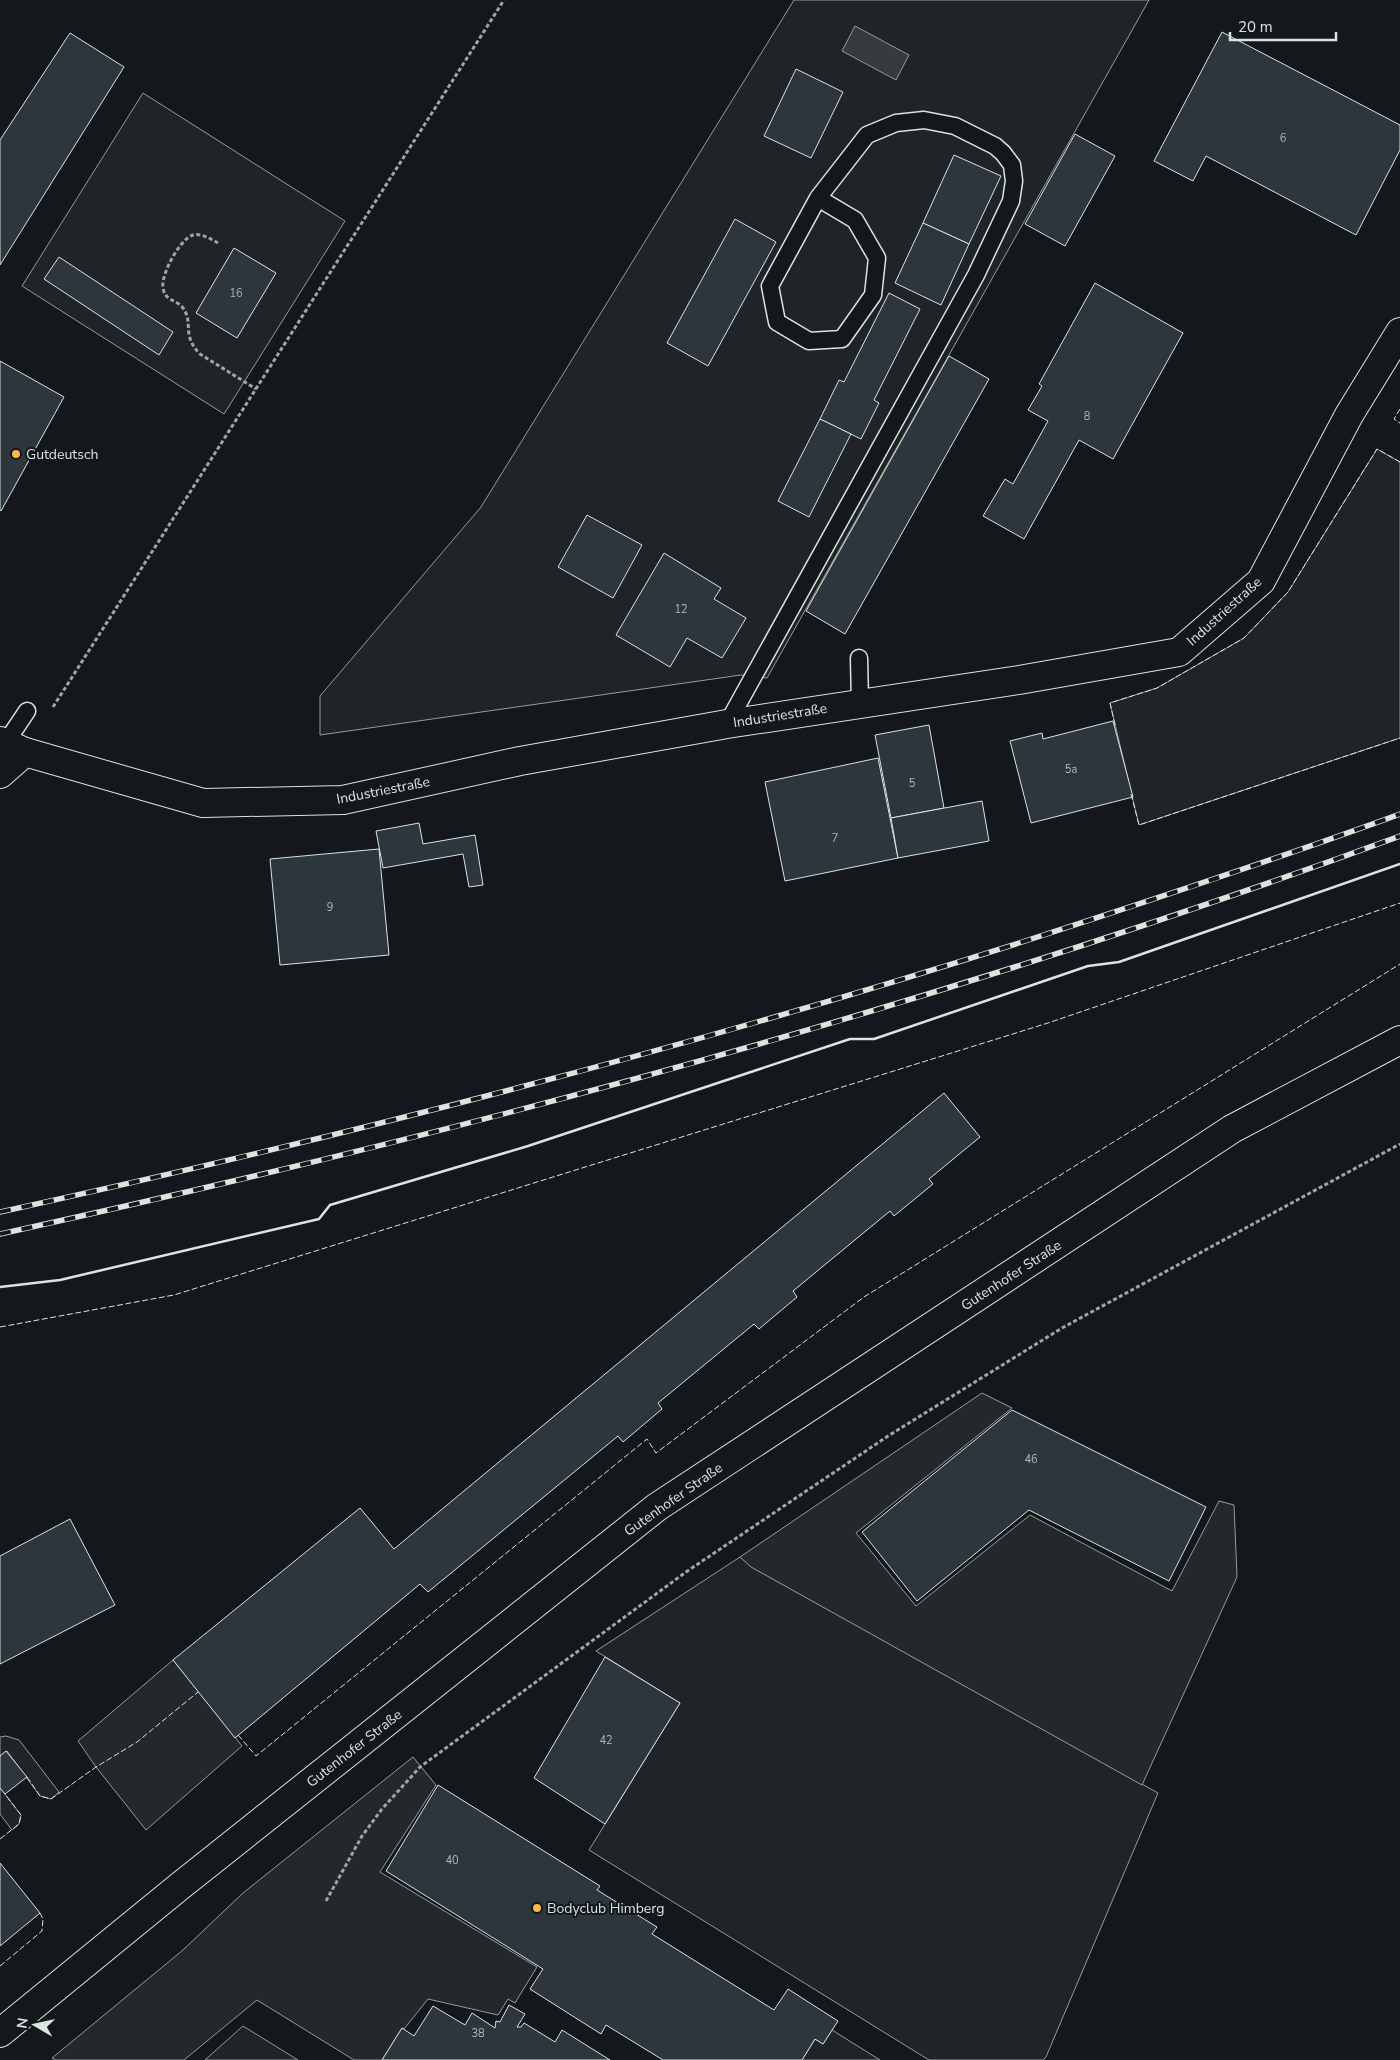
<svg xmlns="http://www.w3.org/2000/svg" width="1400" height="2060" font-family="'Nunito Sans',sans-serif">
	<rect width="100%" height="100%" fill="#14181c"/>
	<g fill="#202428" stroke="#939e99">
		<polygon points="794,0 1149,0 767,678 741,675 320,735 320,696 481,507"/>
		<polygon points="143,93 345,221 224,414 22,286"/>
		<polygon points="1377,449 1400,462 1400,738 1139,825 1110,703 1157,688 1244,638 1288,592"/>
		<polygon points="740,1557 752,1567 1158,1793 1046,2057 1043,2060 929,2060 589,1850 680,1703 596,1651"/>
		<polygon points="6,1736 19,1740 59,1792 51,1799 40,1796 7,1751 0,1756 0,1737"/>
		<polygon points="0,1788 21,1815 19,1824 12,1830 0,1814"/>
		<polygon points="243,2026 298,2060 205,2060"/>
		<polygon points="832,2030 880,2060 802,2060 815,2039 823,2044"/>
	</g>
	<g fill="#24282b" stroke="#939e99">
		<polygon points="982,1393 1012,1408 856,1533 916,1606 1030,1515 1172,1591 1219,1501 1234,1505 1237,1577 1142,1785 751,1567 740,1557"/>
		<polygon points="173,1660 242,1746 146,1830 96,1767 78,1741"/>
		<polygon points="413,1757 436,1785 380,1872 537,1967 515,2003 508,1999 498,2015 428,1999 404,2029 402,2028 382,2060 354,2060 257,2000 184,2060 56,2060 52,2058 183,1950 243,1893"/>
	</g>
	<polygon fill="#363b3e" stroke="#939e99" points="855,26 909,55 896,80 842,51"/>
	<g fill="#2c363c" stroke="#d8e6dc">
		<polygon points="1222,32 1400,125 1400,150 1356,235 1206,156 1193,181 1154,161"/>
		<polygon points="70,33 124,67 0,265 0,140"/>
		<polygon points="796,69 843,92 811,158 764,136"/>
		<polygon points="1075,134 1115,156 1065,246 1025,224"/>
		<polygon points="954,155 1001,176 969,244 923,223"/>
		<polygon points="735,219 776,242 708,366 667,343"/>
		<polygon points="923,223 969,244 941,305 895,283"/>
		<polygon points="234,248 276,273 237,338 196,313"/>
		<polygon points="59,257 173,332 159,355 44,279"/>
		<polygon points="1095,283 1183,333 1113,459 1079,440 1024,539 983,516 1005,479 1013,484 1048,421 1028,410 1042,386 1039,384"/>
		<polygon points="889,293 920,309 874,400 879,403 861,439 820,419 839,380 844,382"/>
		<polygon points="949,356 989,379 845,634 806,611"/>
		<polygon points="0,361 64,397 1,511 0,510"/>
		<polygon points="820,419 851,434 809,517 778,501"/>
		<polygon points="587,515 642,545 613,598 558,567"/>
		<polygon points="664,553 721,588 714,599 746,618 722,658 687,638 670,667 616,635"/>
		<polygon points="1113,721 1133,797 1031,823 1010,741 1042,733 1043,739"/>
		<polygon points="929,725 944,808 891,818 875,735"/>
		<polygon points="878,758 898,858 785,881 765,782"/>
		<polygon points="982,801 989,841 898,858 891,818"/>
		<polygon points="419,823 423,844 475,835 483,885 469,887 463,854 383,868 376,831"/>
		<polygon points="379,849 389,955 280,965 270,859"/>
		<polygon points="944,1093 980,1137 929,1179 933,1184 894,1216 890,1211 793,1291 797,1297 759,1329 754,1324 658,1403 662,1409 623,1442 618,1436 428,1592 420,1584 235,1738 173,1660 360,1508 394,1549"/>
		<polygon points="1012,1410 1206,1507 1169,1581 1029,1510 917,1601 862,1532"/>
		<polygon points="70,1519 115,1605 0,1664 0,1556"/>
		<polygon points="605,1657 680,1703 605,1824 534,1778"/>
		<polygon points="6,1751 27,1777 5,1794 0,1788 0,1756"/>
		<polygon points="438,1785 600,1886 597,1890 657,1927 652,1934 774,2010 788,1989 838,2021 823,2044 815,2039 802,2060 663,2060 606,2025 601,2034 530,1989 543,1969 386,1871"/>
		<polygon points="0,1863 40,1913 0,1946"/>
		<polygon points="509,2005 525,2014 517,2027 521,2027 524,2023 555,2042 562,2030 610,2060 382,2060 402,2028 414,2036 433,2006 465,2025 472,2013 495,2028 496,2021 500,2022"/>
	</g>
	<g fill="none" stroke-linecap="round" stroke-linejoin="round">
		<g stroke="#d8e6dc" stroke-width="19">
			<g id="service">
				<polyline points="859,658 860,703"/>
				<polyline points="727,724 976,275 1011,201 1014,181 1012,165 1003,153 995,146 955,126 924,120 896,123 867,135 818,198 770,286 777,322 809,341 842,339 873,295 877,258 855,220 818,198"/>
				<polyline points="5,744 27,711"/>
			</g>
		</g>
		<g stroke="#d8e6dc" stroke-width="30">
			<g id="minor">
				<polyline points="0,741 25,752 203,803 343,800 520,761 727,724 1019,680 1179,652 1261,581 1349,415 1400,332"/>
				<polyline points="0,774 25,752"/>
			</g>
		</g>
		<g stroke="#d8e6dc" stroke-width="30">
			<polyline id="tertiary" points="0,2033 180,1886 657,1507 1232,1129 1400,1040"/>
		</g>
		<g stroke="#9da8a2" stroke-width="3" stroke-dasharray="4 2.5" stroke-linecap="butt">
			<path d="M218,243C211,239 201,233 193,235C180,239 161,274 163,287C164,301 176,299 183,308C194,323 181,335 200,354L256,389"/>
			<polyline points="53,707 504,0"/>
			<polyline points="326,1901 362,1836 382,1809 420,1767 686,1572 888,1436 1062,1328 1400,1144"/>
		</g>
		<use href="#service" stroke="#14181c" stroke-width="16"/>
		<use href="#minor" stroke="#14181c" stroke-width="28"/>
		<use href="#tertiary" stroke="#14181c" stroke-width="28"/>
		<g stroke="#d8e6dc" stroke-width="5.5">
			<g id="rail">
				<path d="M0,1212C344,1137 684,1049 1019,943C1146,902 1274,860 1400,814"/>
				<path d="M0,1234C474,1131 944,1003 1400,836"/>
			</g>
		</g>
		<use href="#rail" stroke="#14181c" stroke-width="4" stroke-dasharray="11" stroke-linecap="butt"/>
		<g stroke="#d8e6dc" stroke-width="1" stroke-dasharray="6 2.5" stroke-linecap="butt">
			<polyline points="1400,409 1394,419 1400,423"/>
			<polyline points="1115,725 1110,703 1157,688 1244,638 1288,592 1377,449 1400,462"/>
			<polyline points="1131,794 1139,825 1400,738"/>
			<polyline points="0,1327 174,1295 1048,1023 1400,903"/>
			<polyline points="238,1735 256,1756 647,1439 656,1453 864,1297 1400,964"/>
			<polyline points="27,1777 40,1796 51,1799 96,1767 137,1742 198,1692"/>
			<polyline points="0,1839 19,1824 21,1815 5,1794"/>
			<polyline points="0,1966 42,1931 43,1919 40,1913"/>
		</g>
		<polyline stroke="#d8e6dc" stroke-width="2.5" points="0,1287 60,1280 319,1219 330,1205 528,1146 850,1039 874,1039 1088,966 1119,962 1400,864"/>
	</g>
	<g fill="#ffb74d" stroke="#14181c" stroke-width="2">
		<circle cx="16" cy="454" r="5"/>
		<circle cx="537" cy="1908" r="5"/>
	</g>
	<g text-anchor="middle" stroke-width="4" stroke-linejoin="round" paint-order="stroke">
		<g font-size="11" fill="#adbab4">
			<text x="1283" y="142">6</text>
			<text x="236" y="297">16</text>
			<text x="1087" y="420">8</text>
			<text x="681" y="613">12</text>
			<text x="1071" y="773">5a</text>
			<text x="912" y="787">5</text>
			<text x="835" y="842">7</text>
			<text x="330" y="911">9</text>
			<text x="1031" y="1463">46</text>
			<text x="606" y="1744">42</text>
			<text x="452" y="1864">40</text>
			<text x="478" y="2037">38</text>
		</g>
		<g font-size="14" fill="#d8e6dc" stroke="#14181c" text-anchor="start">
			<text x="26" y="459">Gutdeutsch</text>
			<text x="547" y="1913">Bodyclub Himberg</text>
		</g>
		<g font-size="14" fill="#d8e6dc" stroke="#14181c">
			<text transform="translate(1224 611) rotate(-42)" y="5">Industriestraße</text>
			<text transform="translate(780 715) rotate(-9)" y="5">Industriestraße</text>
			<text transform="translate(383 790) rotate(-11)" y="5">Industriestraße</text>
			<text transform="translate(1011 1275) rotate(-33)" y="5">Gutenhofer Straße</text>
			<text transform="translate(673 1499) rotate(-35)" y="5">Gutenhofer Straße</text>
			<text transform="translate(354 1748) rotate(-38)" y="5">Gutenhofer Straße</text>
		</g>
	</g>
	<g transform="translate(35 2025) rotate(279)" stroke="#14181c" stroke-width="4" paint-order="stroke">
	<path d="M0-4L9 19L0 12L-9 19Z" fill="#d8e6dc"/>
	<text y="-8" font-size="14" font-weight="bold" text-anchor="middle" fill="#d8e6dc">N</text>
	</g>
	<path d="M1230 32v8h106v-8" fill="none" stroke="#d8e6dc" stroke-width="2.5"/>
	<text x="1238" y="32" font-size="15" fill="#d8e6dc" stroke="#14181c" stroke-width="4" paint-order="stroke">20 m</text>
</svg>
